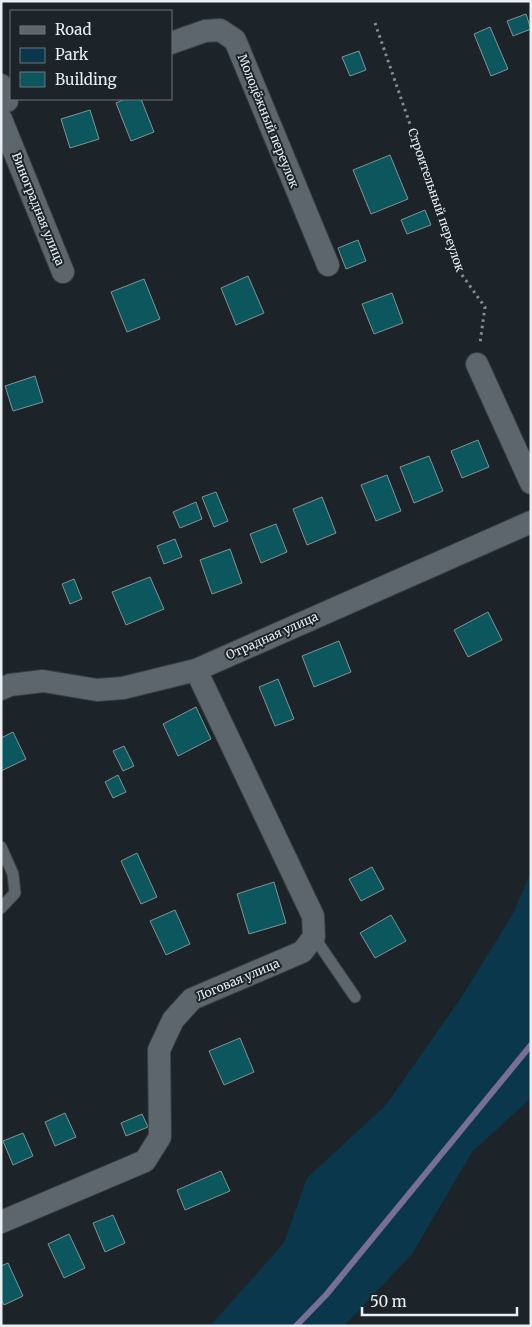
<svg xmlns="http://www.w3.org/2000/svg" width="532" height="1327" font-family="Merriweather,serif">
	<rect width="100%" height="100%" fill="#1c2429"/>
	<polygon fill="#0b374c" points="531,872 531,1098 472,1152 412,1254 344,1326 210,1326 284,1243 307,1178 386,1105 461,998 513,914"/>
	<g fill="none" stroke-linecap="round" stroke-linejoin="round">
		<polyline stroke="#787094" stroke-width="6" points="296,1326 326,1295 531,1045"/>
	</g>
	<g fill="#0c575d" stroke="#849293">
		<polygon points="526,14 531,29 513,36 507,21"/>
		<polygon points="490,27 508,69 491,76 474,34"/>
		<polygon points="359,51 366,70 350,76 342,57"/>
		<polygon points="125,99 141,99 154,132 131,141 116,103"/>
		<polygon points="90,110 99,139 70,148 61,119"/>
		<polygon points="390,155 408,199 371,214 353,170"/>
		<polygon points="425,210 431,225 407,234 401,220"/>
		<polygon points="358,240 366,261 346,269 338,248"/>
		<polygon points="248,276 264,313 236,325 221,288"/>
		<polygon points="144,279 160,319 127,332 111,292"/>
		<polygon points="392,293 403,323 374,334 362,304"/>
		<polygon points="35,376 43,402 13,411 5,386"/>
		<polygon points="478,440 489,467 462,478 451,451"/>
		<polygon points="429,456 443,491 414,503 400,467"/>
		<polygon points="387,475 401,511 376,521 361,485"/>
		<polygon points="216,492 228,521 214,527 202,497"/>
		<polygon points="322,497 336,533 307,545 293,509"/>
		<polygon points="196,502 202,519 180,528 173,512"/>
		<polygon points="276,524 287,552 261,563 250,534"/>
		<polygon points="175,539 182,557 164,564 157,546"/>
		<polygon points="230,549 242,583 212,594 200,560"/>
		<polygon points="150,577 164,609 126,625 112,592"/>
		<polygon points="74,579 82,599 70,604 62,584"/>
		<polygon points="488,612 502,640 468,657 454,630"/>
		<polygon points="339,641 351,672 314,687 302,656"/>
		<polygon points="278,679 294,719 275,726 259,687"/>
		<polygon points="196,707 211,739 178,756 163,724"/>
		<polygon points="13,732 26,759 1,771 1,738"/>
		<polygon points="124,746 134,766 123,771 113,751"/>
		<polygon points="118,775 126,792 113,798 105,782"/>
		<polygon points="137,853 157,897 141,904 121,861"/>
		<polygon points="372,867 384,889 361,901 349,879"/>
		<polygon points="274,882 286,923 249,934 237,894"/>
		<polygon points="175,910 190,944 166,955 150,921"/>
		<polygon points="391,915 406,941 375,958 360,933"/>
		<polygon points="240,1038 254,1072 224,1085 209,1051"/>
		<polygon points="65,1113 76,1137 55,1146 45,1122"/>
		<polygon points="142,1114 148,1127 126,1136 121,1123"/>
		<polygon points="23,1133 33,1156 13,1165 3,1141"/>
		<polygon points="221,1171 230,1191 185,1210 177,1190"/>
		<polygon points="113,1215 125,1243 105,1252 93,1223"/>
		<polygon points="69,1234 85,1268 64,1278 48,1244"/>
		<polygon points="8,1263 23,1296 4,1305 1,1299 1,1266"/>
	</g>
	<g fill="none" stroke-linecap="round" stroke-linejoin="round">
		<g stroke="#383f44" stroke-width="13">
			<g id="lane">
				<polyline points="1,847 13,874 15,893 1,908"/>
				<polyline points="314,937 355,997"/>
			</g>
		</g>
		<g stroke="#383f44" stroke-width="24">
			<g id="street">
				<polyline points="171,43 205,31 220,30 235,40 328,265"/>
				<polyline points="1,85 7,101"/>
				<polyline points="1,119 63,272"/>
				<polyline points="477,364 531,483"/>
				<polyline points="1,689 10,685 43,681 97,690 123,688 196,670 531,522"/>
				<polyline points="1,1222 145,1161 160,1137 159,1050 173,1020 192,999 302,952 314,937 313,916 196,670"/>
			</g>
		</g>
		<polyline stroke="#868d92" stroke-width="3" stroke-dasharray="2.5 4" stroke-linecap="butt" points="375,23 462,275 485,307 480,343"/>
		<use href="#lane" stroke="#5c666c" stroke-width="11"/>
		<use href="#street" stroke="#5c666c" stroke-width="22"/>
	</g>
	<g text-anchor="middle" stroke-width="4" stroke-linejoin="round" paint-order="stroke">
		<g font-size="12" fill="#e9eff3" stroke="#1c2429">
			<text transform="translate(268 121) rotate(68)" y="4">Молодёжный переулок</text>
			<text transform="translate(436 200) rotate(71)" y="4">Строительный переулок</text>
			<text transform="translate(38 209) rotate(68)" y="4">Виноградная улица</text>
			<text transform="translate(272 636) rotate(-24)" y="4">Отрадная улица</text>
			<text transform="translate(238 980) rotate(-23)" y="4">Логовая улица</text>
		</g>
	</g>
	<rect width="532" height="1327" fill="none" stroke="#e9eff3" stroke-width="5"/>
	<rect x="10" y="10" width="162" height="90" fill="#1c2429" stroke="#6e757a"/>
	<rect x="20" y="26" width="25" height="8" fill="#5c666c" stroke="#6e757a"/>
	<text x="55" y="35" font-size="15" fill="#e9eff3">Road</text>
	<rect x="20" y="48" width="25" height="15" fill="#0b374c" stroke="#6e757a"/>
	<text x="55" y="60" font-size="15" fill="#e9eff3">Park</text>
	<rect x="20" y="72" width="25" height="15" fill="#0c575d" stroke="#6e757a"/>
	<text x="55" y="85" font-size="15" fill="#e9eff3">Building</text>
	<path d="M362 1307v8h155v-8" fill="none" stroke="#e9eff3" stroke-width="2.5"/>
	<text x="370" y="1307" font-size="15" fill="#e9eff3" stroke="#1c2429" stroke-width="4" paint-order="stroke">50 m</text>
</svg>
